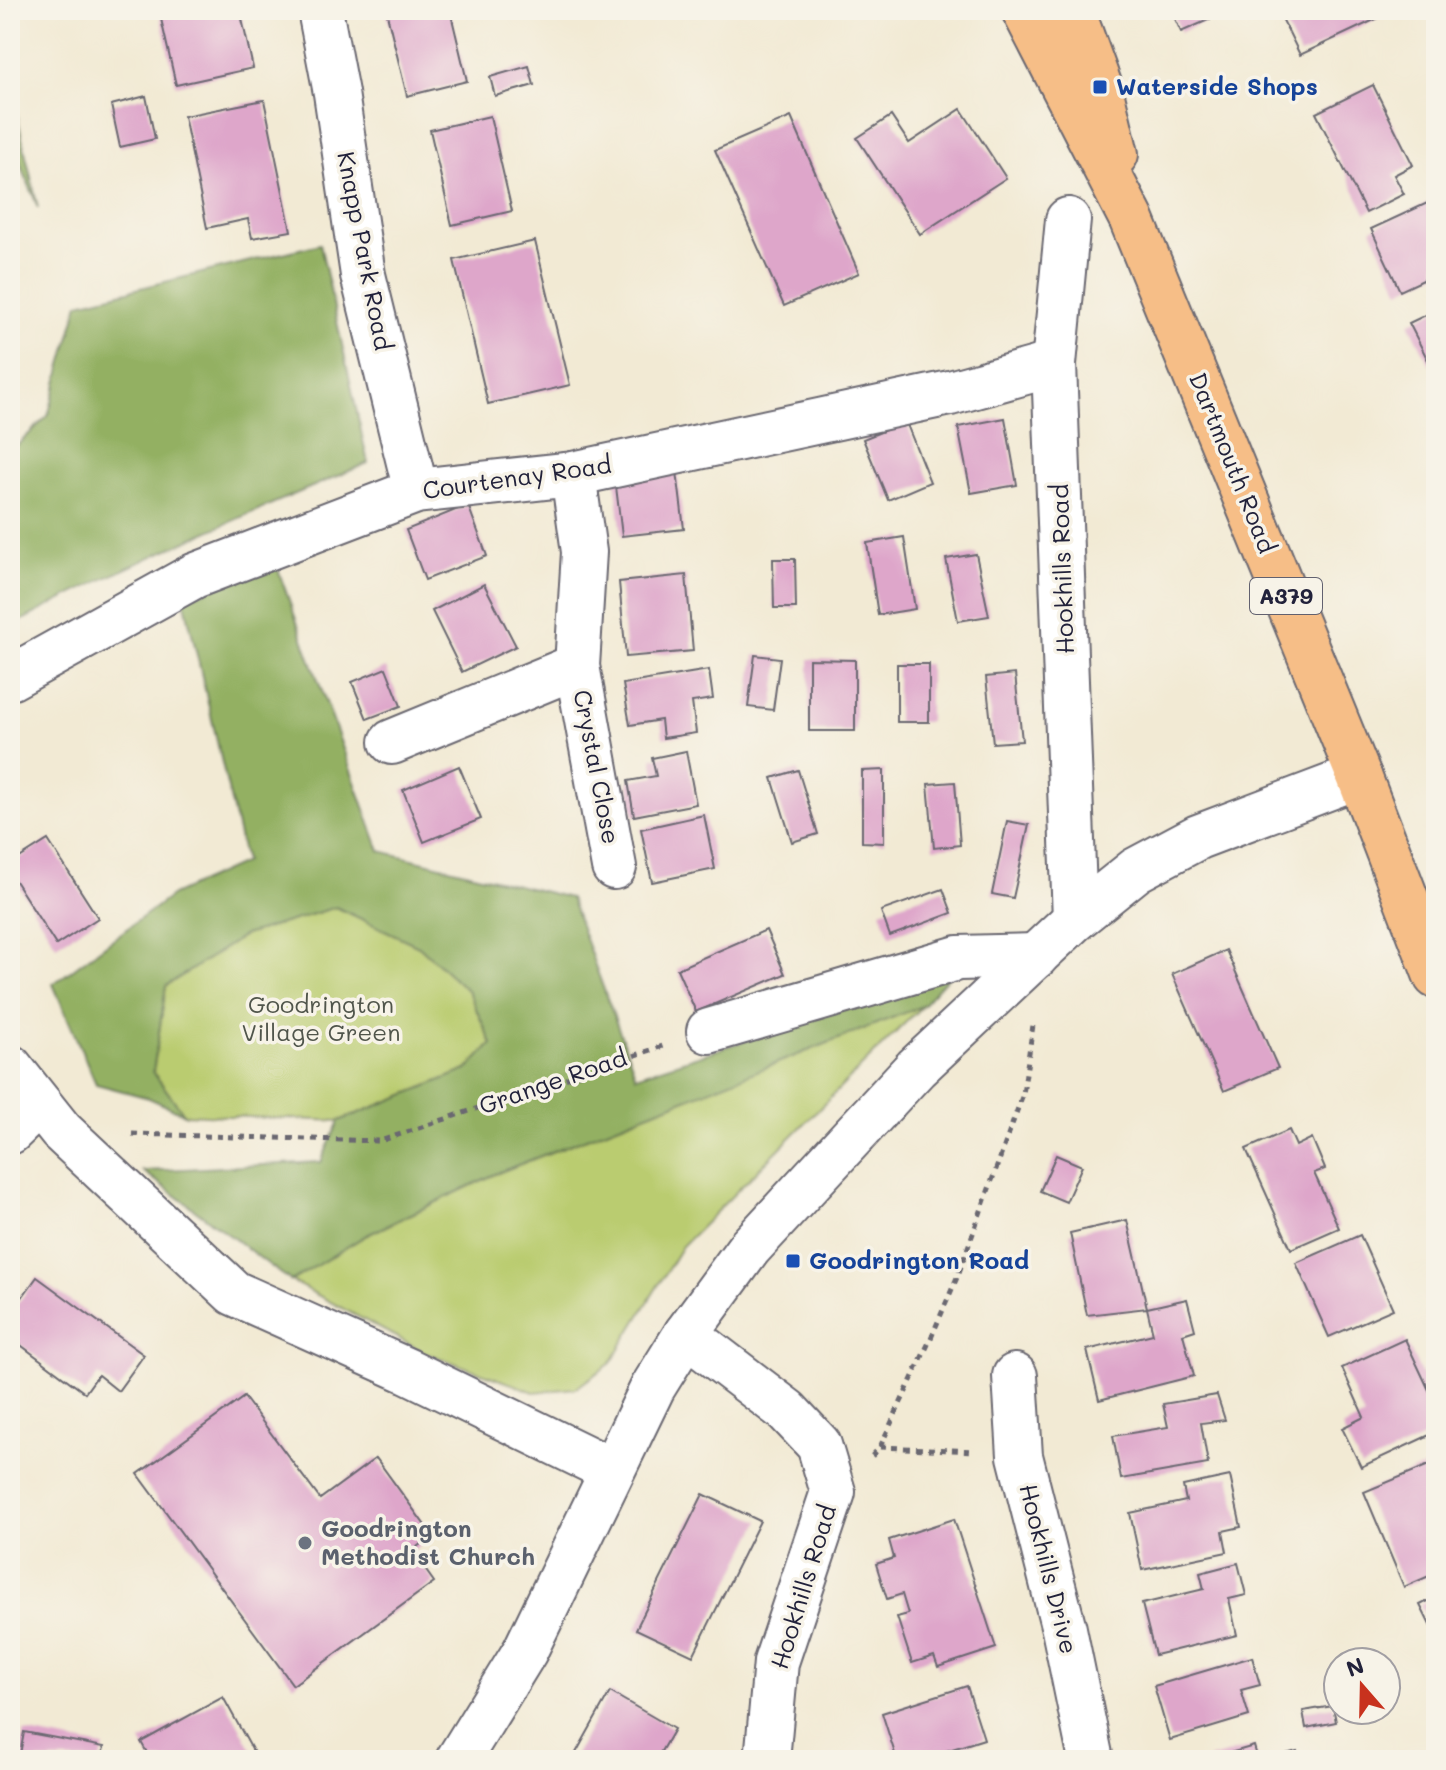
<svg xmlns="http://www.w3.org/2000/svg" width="1446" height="1770" font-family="Mali,sans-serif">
	<rect width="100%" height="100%" fill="#f7f3e8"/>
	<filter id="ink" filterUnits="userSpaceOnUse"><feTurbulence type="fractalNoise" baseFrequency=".0125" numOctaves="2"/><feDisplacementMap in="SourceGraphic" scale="16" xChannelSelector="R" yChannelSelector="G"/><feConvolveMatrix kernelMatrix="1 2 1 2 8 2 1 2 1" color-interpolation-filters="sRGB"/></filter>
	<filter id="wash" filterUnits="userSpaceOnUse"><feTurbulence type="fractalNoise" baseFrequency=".006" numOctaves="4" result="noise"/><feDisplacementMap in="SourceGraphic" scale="32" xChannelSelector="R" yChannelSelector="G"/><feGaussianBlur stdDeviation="1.8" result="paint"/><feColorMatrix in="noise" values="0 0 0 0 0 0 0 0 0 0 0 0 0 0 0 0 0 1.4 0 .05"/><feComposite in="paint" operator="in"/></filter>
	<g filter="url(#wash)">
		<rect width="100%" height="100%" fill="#f2ead4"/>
		<g fill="#bacc70" stroke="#6e7756" stroke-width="2">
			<polygon points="336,907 419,946 468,991 492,1044 467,1070 339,1121 184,1114 153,1072 166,986 245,935"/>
			<polygon points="922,1006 682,1246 611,1363 576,1388 534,1392 424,1352 291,1281 365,1236 495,1174"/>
		</g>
		<g fill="#93b062" stroke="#5a694e" stroke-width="2">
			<polygon points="10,85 38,208 10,136"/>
			<path d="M320,244L368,463C247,515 125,564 10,627V452L48,416L79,303Z"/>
			<polygon points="276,564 380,851 570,898 636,1076 950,975 922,1006 495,1174 365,1236 291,1281 143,1171 321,1162 339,1121 467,1070 492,1044 468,991 419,946 336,907 245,935 166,986 153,1072 184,1114 149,1098 96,1084 53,984 172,895 245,862 184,599"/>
		</g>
		<g id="blocks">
			<g fill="#dea6ca">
				<polygon points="159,10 240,10 253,68 176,85"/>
				<polygon points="386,10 450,10 467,81 407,96"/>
				<polygon points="1171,10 1231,10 1181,32"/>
				<polygon points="1278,10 1387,10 1389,13 1300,55"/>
				<polygon points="529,66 534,85 495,96 490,77"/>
				<polygon points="1373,85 1413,165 1394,175 1404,194 1366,213 1316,113"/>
				<polygon points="146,96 155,139 120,147 111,105"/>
				<polygon points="264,100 291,231 252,238 248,219 207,228 184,116"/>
				<polygon points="961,109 1006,178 920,234 857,138 891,116 909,143"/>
				<polygon points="490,116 512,211 452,225 430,130"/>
				<polygon points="791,117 859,273 784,306 715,150"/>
				<polygon points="1436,199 1436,274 1400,291 1371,229"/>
				<polygon points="535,241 570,385 488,404 454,260"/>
				<polygon points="1436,310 1436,376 1409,323"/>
				<polygon points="1005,418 1017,485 971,493 958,427"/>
				<polygon points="906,422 930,482 888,500 863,439"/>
				<polygon points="676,463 684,529 622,536 614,470"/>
				<polygon points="468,505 487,556 425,580 406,530"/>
				<polygon points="904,537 915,609 878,615 867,543"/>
				<polygon points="976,554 989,616 958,621 946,559"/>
				<polygon points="773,559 795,559 796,608 774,608"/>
				<polygon points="686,575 693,651 626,657 619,582"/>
				<polygon points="484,584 516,646 462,672 432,611"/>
				<polygon points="755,655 780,658 773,710 748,707"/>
				<polygon points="809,659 855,660 855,731 809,731"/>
				<rect x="897" y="664" width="32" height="58"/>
				<polygon points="386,668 401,706 367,719 352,682"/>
				<polygon points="709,670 713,699 692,702 696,733 663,738 661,720 630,725 623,684"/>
				<polygon points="1015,674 1022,741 993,743 986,677"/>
				<polygon points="686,751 696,804 634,816 628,781 656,776 652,758"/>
				<polygon points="459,766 481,819 424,842 403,790"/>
				<polygon points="798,770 818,834 792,842 772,778"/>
				<polygon points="884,770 884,843 862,842 862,771"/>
				<polygon points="955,782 960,845 934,848 928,784"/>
				<polygon points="704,815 715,869 652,882 641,829"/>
				<polygon points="1007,821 1029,825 1013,898 992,894"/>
				<polygon points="48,840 98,918 56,945 10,873 10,864"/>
				<polygon points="943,889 952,913 890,936 881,911"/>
				<polygon points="766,930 785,974 696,1012 677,969"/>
				<polygon points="1226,950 1278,1068 1224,1091 1172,974"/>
				<polygon points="1289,1130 1296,1146 1312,1138 1325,1169 1314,1173 1339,1228 1291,1249 1246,1149"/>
				<polygon points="1056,1155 1082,1166 1066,1202 1040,1191"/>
				<polygon points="1127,1220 1147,1308 1187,1299 1195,1330 1183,1334 1194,1376 1099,1400 1087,1350 1153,1334 1147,1308 1087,1315 1070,1233"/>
				<polygon points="1360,1235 1393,1309 1329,1337 1296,1263"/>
				<polygon points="37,1277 144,1355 118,1391 98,1375 85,1393 10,1337 10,1314"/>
				<polygon points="1405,1339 1436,1405 1436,1432 1361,1467 1342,1428 1364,1417 1342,1368"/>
				<polygon points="1217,1395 1225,1420 1201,1423 1208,1464 1121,1479 1113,1436 1168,1427 1163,1404"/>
				<polygon points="244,1397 320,1499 376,1458 432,1535 412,1551 434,1582 293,1685 138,1474"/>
				<polygon points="1436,1462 1436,1573 1404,1587 1364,1492"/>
				<polygon points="1230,1476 1241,1527 1223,1531 1227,1552 1142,1570 1130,1513 1186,1501 1183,1486"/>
				<polygon points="703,1494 760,1521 693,1656 636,1629"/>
				<polygon points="954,1519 996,1648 938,1667 934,1656 912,1663 897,1617 908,1614 902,1594 887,1599 876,1564 894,1558 889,1540"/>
				<polygon points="1238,1563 1246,1595 1229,1599 1237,1635 1155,1655 1142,1604 1204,1589 1200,1573"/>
				<polygon points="1436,1597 1436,1637 1420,1605"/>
				<polygon points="1252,1657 1260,1685 1241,1690 1249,1716 1170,1740 1154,1686"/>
				<polygon points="967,1686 984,1739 946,1751 949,1760 897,1760 882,1713"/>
				<polygon points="610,1692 674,1729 656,1760 572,1760"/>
				<polygon points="223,1697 254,1753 241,1760 151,1760 141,1742"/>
				<polygon points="1333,1706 1336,1722 1306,1728 1303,1711"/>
				<polygon points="24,1732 104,1747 101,1760 19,1760"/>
				<polygon points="1254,1746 1258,1760 1209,1760 1209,1759"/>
				<polygon points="1297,1751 1300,1760 1268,1760 1268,1759"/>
			</g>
		</g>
	</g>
	<g filter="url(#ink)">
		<use href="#blocks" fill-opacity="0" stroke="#6b6871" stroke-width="2"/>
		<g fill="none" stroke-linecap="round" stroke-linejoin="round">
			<g stroke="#6b6871" stroke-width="48">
				<g id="minor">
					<polyline points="320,10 336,93 363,275 416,491"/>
					<polyline points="1068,220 1054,364 1075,919"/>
					<polyline points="573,474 584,552 577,666 614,867"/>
					<polyline points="10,678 194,576 416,491 573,474 950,393 1054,364"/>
					<polyline points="392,742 577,666"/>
					<polyline points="709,1031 958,958 1036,956"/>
					<polyline points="10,1067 61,1131 234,1293 408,1371 611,1470"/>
					<polyline points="10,1132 39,1104"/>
					<polyline points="686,1334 787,1411 819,1445 833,1492 776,1662 767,1760"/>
					<polyline points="1015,1376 1020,1456 1064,1629 1091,1760"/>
				</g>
			</g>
			<g stroke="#6b6871" stroke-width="48">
				<polyline id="tertiary" points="458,1760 525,1651 653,1387 686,1334 749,1248 811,1181 916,1068 1075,919 1136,870 1198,837 1359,776"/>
			</g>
			<g stroke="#6b6871" stroke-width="48">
				<g id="primary">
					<polyline points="1024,10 1131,218 1359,776 1436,976"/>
					<polyline points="1072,10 1100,87 1116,154"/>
				</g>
			</g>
			<g stroke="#6b6871" stroke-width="5" stroke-dasharray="6 6" stroke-linecap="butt">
				<polyline points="132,1134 380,1141 666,1045"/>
				<polyline points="880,1447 931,1338 958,1275 1023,1094 1033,1025"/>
				<polyline points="872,1456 880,1447 973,1451"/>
			</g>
			<use href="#minor" stroke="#fff" stroke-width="44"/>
			<use href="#tertiary" stroke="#fff" stroke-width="44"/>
			<use href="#primary" stroke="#f6be87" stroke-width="44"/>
		</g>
	</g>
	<g fill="#1a4fb4" stroke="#f7f3e8" stroke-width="3">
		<rect x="1092" y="79" width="16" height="16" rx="4"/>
		<rect x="785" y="1253" width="16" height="16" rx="4"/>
	</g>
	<circle fill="#6b7280" stroke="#f7f3e8" stroke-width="3" cx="305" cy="1543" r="8"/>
	<g text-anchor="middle" stroke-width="7" stroke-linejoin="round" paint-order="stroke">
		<rect fill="#f7f3e8" stroke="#62616f" stroke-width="2" x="1250" y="578" width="72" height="36" rx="6"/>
		<g font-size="22" font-weight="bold" fill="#22223b">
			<text x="1286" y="604">A379</text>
		</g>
		<g font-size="24" font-weight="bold" fill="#164399" stroke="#f7f3e8" text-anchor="start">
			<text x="1116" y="95">Waterside Shops</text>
			<text x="809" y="1269">Goodrington Road</text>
		</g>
		<g font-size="24" fill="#22223b" stroke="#f7f3e8">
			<text transform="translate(364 251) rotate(79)" y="8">Knapp Park Road</text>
			<text transform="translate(1232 463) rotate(68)" y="8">Dartmouth Road</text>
			<text transform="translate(517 478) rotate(-8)" y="8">Courtenay Road</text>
			<text transform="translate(1063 569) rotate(-92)" y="8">Hookhills Road</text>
			<text transform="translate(596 767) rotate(79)" y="8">Crystal Close</text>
			<text transform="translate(553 1082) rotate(-19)" y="8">Grange Road</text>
			<text transform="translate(1048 1569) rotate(76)" y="8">Hookhills Drive</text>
			<text transform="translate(804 1587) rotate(-73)" y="8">Hookhills Road</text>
		</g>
		<g font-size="24" fill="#50554b" stroke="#f7f3e8">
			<text x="321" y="1013">Goodrington<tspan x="321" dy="28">Village Green</tspan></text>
		</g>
		<g font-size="24" font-weight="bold" fill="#5b616d" stroke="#f7f3e8" text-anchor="start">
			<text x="321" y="1537">Goodrington<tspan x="321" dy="28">Methodist Church</tspan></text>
		</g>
	</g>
	<rect width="1446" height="1770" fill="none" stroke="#f7f3e8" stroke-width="40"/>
	<g transform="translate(1362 1686) rotate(340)"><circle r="38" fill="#f7f3e8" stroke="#a29fa3" stroke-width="2"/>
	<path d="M0-6L14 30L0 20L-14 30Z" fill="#c8321e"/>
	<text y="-12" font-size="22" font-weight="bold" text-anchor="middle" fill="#22223b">N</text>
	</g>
</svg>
